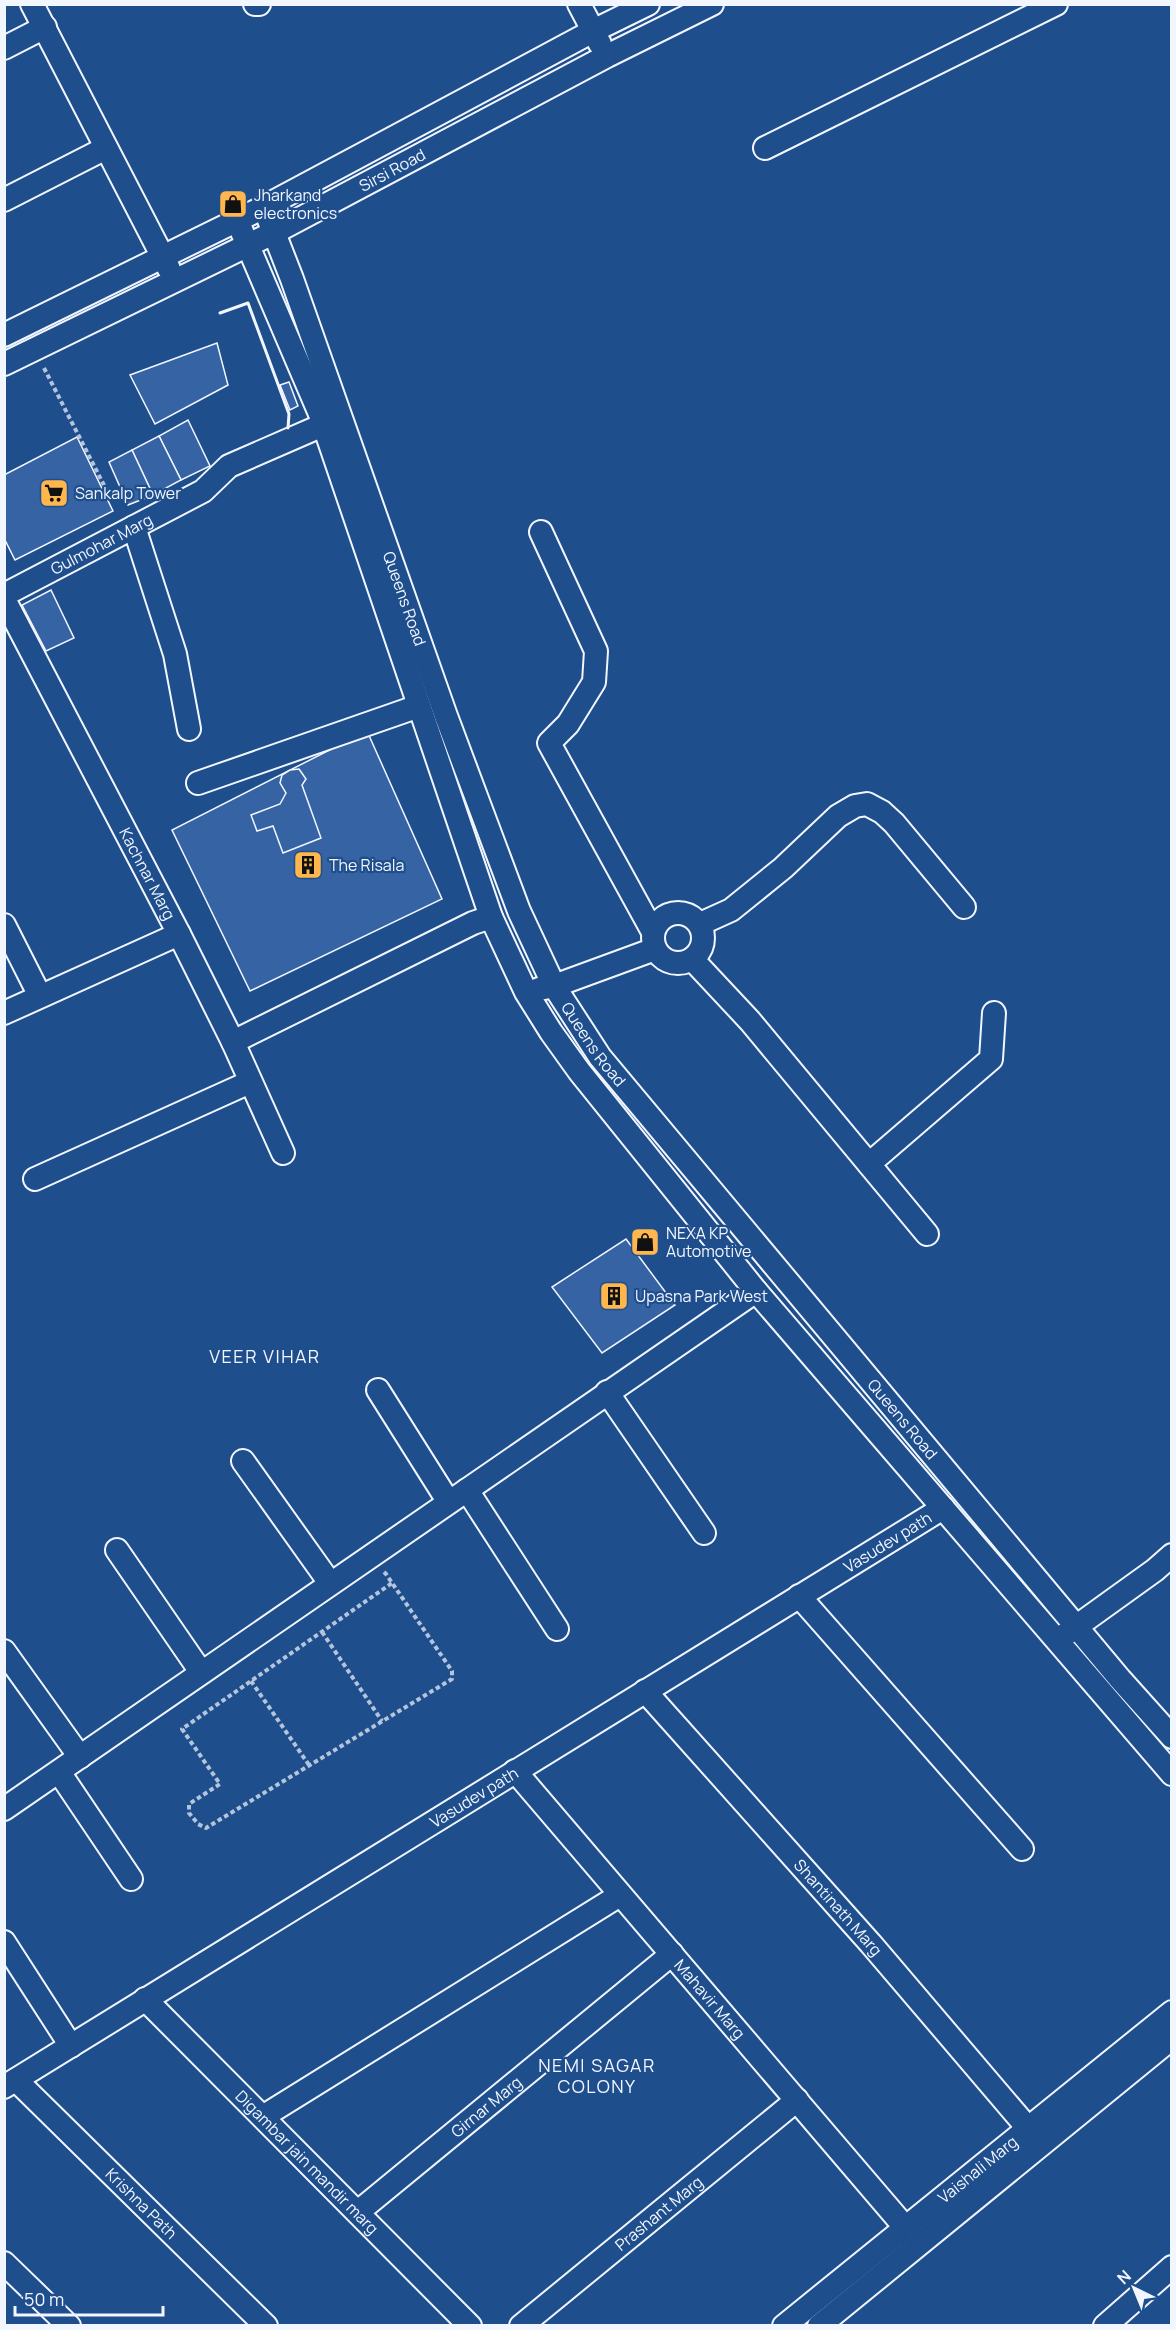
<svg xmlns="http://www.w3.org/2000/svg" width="1176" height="2330" font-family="Manrope,sans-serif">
	<rect width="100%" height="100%" fill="#1f4e8c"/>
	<g fill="#3563a3" stroke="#f2f6ff" stroke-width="1.5">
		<polygon points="217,343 228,385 155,424 130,375"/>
		<polygon points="289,382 298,406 290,410 280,385"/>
		<polygon points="188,420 210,466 181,480 159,436"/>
		<polygon points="159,436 181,480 153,495 132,450"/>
		<polygon points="77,437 113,511 15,560 4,538 4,475"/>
		<polygon points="132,450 153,495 128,505 109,462"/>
		<polygon points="51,590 74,638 46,651 22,605"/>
		<polygon points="367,731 442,899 250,991 172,830"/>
		<polygon points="299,769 306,779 302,785 321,838 283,853 273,826 257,831 251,815 280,804 286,793 280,783 282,775 290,770"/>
		<polygon points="626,1239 675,1305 602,1353 552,1287"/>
	</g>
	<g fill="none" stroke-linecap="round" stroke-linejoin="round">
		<g stroke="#f2f6ff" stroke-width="26">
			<g id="minor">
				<polyline points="32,4 169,269"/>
				<polyline points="255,4 259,4"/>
				<polyline points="579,4 600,44"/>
				<polyline points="4,48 45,27"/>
				<polyline points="765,148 1056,4"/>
				<polyline points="4,200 106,148"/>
				<path id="s1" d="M264,207L292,279L446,716L519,911L554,986L600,1057L1120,1679L1172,1737"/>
				<polyline points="237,220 320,414 491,917 526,992 551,1032 579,1071 756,1291 1172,1774"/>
				<polyline points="4,335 264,207 593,31 648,4"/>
				<path id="s2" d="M4,364L275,232L607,56L712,4"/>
				<polyline points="134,527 175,654 189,729"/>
				<polyline points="541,532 596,651 594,682 568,724 549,743 653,932"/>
				<path id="s3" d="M4,595L203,491L229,466L323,425"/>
				<path id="s4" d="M4,599L179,934L233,1042L283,1153"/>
				<polyline points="198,783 419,706"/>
				<circle cx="678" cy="938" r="25"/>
				<polyline points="700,924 731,910 783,868 838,816 855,806 867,804 882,812 894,823 964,907"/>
				<polyline points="4,925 40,996"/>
				<polyline points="692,959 750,1021 927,1234"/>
				<polyline points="539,989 554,986 655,949"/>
				<polyline points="4,1013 179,934"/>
				<polyline points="233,1042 473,923 491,917"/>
				<polyline points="869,1164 991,1059 994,1013"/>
				<polyline points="35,1179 250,1082"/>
				<polyline points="378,1390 448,1501"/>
				<polyline points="607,1392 704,1533"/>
				<polyline points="243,1461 330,1583"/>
				<polyline points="467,1490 557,1629"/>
				<polyline points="117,1550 201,1672"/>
				<polyline points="799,1596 1022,1849"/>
				<polyline points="1066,1634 1155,1570 1172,1555"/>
				<polyline points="4,1651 80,1757"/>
				<path id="s5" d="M645,1691L871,1944L1027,2127"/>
				<path id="s6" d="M515,1771L904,2226"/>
				<polyline points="59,1772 131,1879"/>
				<polyline points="4,1809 756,1291"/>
				<polyline points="4,1942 71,2046"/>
				<path id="s7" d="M145,1999L470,2326"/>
				<path id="s8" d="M16,2080L266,2326"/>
				<path id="s9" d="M4,2087L943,1508"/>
				<polyline points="264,2116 620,1895"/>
				<path id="s10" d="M358,2212L672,1954"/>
				<polyline points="4,2263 69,2326"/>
				<path id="s11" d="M521,2326L797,2100"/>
				<path id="s12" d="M784,2326L1172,2012"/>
				<polyline points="819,2326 1172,2038"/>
				<polyline points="1105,2326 1172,2267"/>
			</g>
		</g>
		<g stroke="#b3c4dc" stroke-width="4" stroke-dasharray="4.5 3" stroke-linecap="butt">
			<polyline points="44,368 109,495"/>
			<polyline points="384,1572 386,1574 452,1671 452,1679 206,1828 198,1824 189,1813 189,1804 220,1784 182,1729 392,1583"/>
			<polyline points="322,1632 382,1721"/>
			<polyline points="251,1681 309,1765"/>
		</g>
		<use href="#minor" stroke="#1f4e8c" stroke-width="22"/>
		<polyline stroke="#f2f6ff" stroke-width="3" points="220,313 248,303 289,414 288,428"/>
	</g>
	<defs>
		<g id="shop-square" transform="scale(1.5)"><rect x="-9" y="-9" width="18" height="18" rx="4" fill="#ffb74d" stroke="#1f4e8c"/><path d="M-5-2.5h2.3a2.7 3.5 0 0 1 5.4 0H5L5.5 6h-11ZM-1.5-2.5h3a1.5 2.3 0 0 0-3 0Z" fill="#111"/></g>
		<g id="supermarket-square" transform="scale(1.5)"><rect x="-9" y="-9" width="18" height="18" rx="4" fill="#ffb74d" stroke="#1f4e8c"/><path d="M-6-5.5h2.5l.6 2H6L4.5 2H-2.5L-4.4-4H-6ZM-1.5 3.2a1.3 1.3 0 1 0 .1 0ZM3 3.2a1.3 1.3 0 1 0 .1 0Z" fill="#111"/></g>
		<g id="building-square" transform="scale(1.5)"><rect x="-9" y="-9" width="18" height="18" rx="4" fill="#ffb74d" stroke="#1f4e8c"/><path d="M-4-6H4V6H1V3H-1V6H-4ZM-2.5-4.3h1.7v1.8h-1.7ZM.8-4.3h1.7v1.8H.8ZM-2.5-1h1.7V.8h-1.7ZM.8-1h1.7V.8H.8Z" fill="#111"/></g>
	</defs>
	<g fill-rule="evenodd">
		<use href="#shop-square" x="233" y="204"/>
		<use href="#supermarket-square" x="54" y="493"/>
		<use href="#building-square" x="308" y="865"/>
		<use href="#shop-square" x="645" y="1242"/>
		<use href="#building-square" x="614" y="1296"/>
	</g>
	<g text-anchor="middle" stroke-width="4.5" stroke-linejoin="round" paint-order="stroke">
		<g font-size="16" fill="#f2f6ff" stroke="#1f4e8c">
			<text dy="6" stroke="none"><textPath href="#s2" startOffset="434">Sirsi Road</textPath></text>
			<text dy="6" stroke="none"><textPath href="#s3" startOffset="110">Gulmohar Marg</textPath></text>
			<text dy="6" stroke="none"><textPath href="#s1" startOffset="416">Queens Road</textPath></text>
			<text dy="6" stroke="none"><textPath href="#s4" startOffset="310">Kachnar Marg</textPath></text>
			<text dy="6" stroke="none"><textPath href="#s1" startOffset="902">Queens Road</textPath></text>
			<text dy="6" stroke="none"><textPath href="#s1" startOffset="1388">Queens Road</textPath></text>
			<text dy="6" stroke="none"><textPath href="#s9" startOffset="1038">Vasudev path</textPath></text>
			<text dy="6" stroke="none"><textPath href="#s9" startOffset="552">Vasudev path</textPath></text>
			<text dy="6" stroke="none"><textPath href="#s5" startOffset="290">Shantinath Marg</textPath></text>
			<text dy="6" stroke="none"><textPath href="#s6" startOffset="300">Mahavir Marg</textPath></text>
			<text dy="6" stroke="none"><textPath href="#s10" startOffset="166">Girnar Marg</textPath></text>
			<text dy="6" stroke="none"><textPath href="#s7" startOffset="230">Digambar jain mandir marg</textPath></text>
			<text dy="6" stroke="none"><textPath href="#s12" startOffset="249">Vaishali Marg</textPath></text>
			<text dy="6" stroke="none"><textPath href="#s8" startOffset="176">Krishna Path</textPath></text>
			<text dy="6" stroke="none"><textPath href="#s11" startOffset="178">Prashant Marg</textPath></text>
		</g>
		<g font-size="16" fill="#f2f6ff" stroke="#1f4e8c" text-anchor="start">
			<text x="254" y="201">Jharkand<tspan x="254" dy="18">electronics</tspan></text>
			<text x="75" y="499">Sankalp Tower</text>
			<text x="329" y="871">The Risala</text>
			<text x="666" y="1239">NEXA KP<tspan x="666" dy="18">Automotive</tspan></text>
			<text x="635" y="1302">Upasna Park West</text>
		</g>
		<g font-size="18" letter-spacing="1.5" fill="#f2f6ff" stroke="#1f4e8c">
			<text x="265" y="1363">VEER VIHAR</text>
			<text x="597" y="2072">NEMI SAGAR<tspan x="597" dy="21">COLONY</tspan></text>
		</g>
	</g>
	<rect width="1176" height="2330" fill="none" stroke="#f2f6ff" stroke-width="12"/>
	<g transform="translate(1134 2288) rotate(317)" stroke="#1f4e8c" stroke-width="4.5" paint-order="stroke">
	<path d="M0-4.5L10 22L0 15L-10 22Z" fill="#f2f6ff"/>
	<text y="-9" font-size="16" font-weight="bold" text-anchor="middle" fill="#f2f6ff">N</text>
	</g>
	<path d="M15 2306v9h148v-9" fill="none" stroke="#f2f6ff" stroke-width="3"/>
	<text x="24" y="2306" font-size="18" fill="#f2f6ff" stroke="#1f4e8c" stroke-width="4.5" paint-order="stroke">50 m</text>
</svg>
